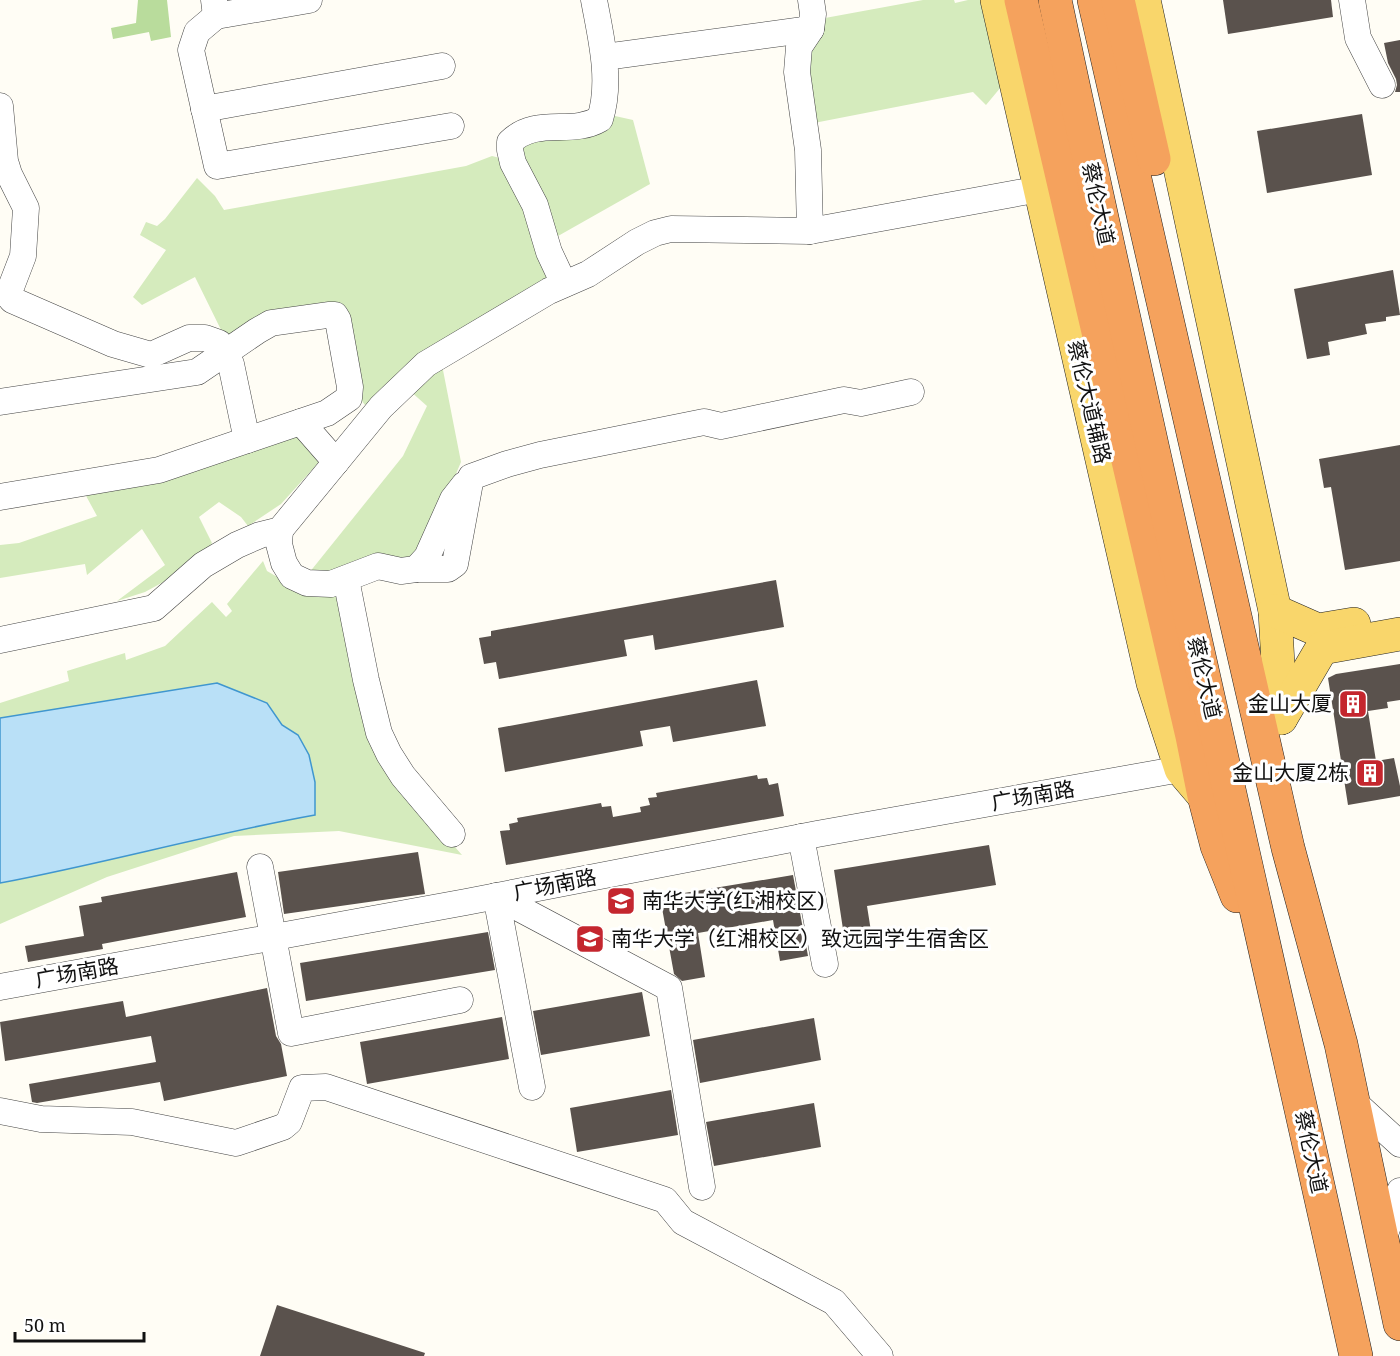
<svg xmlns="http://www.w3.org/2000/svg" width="1400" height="1356" font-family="'Noto Serif','Noto Sans SC',serif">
	<rect width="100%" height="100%" fill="#fffdf5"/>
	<g fill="#d5ebbd">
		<polygon points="923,0 954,0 955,3 968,0 987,0 1001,87 986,105 973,92 814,123 809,63 815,40 825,18"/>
		<polygon points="615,116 633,120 650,184 551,240 520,148 523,142 607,124"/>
		<polygon points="492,156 500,158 549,263 547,283 377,400 365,405 354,391 344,318 227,342 195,277 142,305 133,297 166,250 140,235 146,222 157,226 165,219 197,178 215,196 224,210 466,166"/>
		<polygon points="442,365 461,462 421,556 304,578 295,560 309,573 403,456 427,406 409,390"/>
		<polygon points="293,433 320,461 281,504 248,526 241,517 219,502 199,517 212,543 200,562 145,592 117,601 165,565 142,529 87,575 85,564 0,578 0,545 19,543 97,516 85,494"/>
		<polygon points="263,561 267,571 279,578 338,591 397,781 462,855 339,831 234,836 107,877 0,924 0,703 69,681 67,671 125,653 126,660 165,646 212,602 226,617 232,611 227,604"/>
	</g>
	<polygon fill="#b9dc9c" points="138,0 167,0 171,37 151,41 149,32 113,39 111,28 136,23"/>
	<path fill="#b9e0f7" stroke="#3f96cf" stroke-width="1.5" d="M217,683L267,703L282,725L298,735L309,755L315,782V815C209,834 106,863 0,883V718Z"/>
	<g fill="#5a524d">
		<polygon points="1223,0 1331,0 1333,17 1228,34"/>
		<polygon points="1400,40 1400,92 1395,92 1397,85 1396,79 1388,63 1384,43"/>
		<polygon points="1362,114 1372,175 1267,193 1257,131"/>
		<polygon points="1393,270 1400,315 1386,317 1386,321 1365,324 1367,334 1328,342 1330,355 1307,359 1294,289"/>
		<polygon points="1400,445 1400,561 1345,570 1331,487 1324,488 1319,459"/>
		<polygon points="776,580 784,627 655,650 653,635 624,640 627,656 499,679 496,662 484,664 479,638 491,636 491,631"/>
		<polygon points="1400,664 1400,700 1387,702 1388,708 1368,711 1376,761 1394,758 1400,786 1400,796 1348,805 1328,678 1336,674"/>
		<polygon points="757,680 766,726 673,742 670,726 640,731 643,746 505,772 498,728"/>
		<polygon points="757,775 758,779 767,778 769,785 778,783 784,816 506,865 500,831 510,830 509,824 518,822 517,818 601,803 602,807 611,806 613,817 641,812 640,807 650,805 648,798 657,797 656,793"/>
		<polygon points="989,845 996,885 867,906 873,944 846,949 834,870"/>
		<polygon points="418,852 425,894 284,914 278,872"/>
		<polygon points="237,872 246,917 102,944 103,949 28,962 25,946 84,936 79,906 102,902 101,897"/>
		<polygon points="793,875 808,956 780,961 773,920 698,933 705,977 682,981 674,974 660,897"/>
		<polygon points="488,932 495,970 306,1001 300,963"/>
		<polygon points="267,988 276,1036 281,1044 287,1076 164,1101 160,1082 37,1103 32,1102 29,1084 156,1062 151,1036 5,1061 0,1022 123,1001 126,1017"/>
		<polygon points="642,992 650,1036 541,1055 533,1011"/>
		<polygon points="502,1017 509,1059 367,1084 360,1042"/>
		<polygon points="814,1018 821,1060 700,1083 693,1040"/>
		<polygon points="671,1090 678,1135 577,1152 570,1108"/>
		<polygon points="814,1103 821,1147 714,1166 706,1122"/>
		<polygon points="277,1305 425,1353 424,1356 260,1356"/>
	</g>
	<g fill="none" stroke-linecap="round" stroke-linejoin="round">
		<g stroke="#444" stroke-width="27">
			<g id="minor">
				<polyline points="214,0 216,16 309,0"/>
				<polyline points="1352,0 1358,38 1382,85"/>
				<polyline points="216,16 197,32 191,50 217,166 451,126"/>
				<polyline points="605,57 811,29"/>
				<polyline points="0,106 5,161 9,174 26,208 23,256 8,295 12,300 113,344 151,355 189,338 205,338 219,343 231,364 247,440"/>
				<polyline points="204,109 442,66"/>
				<polyline points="810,231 808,150 797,72 799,47 811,29 813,14 811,0"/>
				<path d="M564,284L549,252L535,205L513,163L510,150V142C537,116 571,136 600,119C612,81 601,38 594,0"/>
				<polyline points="0,402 197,372 257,331 271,323 328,315 335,315 338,320 350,387 349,398 327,413 159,470 0,497"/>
				<polyline points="301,422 336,462 381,407 426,364 549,291 588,274 637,242 655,233 671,229 810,231 1040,189"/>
				<polyline points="280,530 279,544 284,563 292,576 307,583 331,584 378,566 401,571 416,569 427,557 453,499 464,485"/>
				<polyline points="416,569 448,569 455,564 471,477 507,464 540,455 704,422 721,426 844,400 861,403 911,392"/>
				<polyline points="346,579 366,680 379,733 389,754 403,776 452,834"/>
				<polyline points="0,640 154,608 203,565 237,545 260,535 280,530 336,462"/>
				<polyline points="801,837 825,964"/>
				<polyline points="260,867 291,1033 460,1000"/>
				<polyline points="0,987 466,902 817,834 1181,769"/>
				<polyline points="532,1087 496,896 669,988 702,1187"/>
				<polyline points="1354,1102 1400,1144"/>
				<polyline points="0,1111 41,1119 132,1122 236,1143 283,1127 289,1122 302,1088 326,1087 665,1200 683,1222 834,1302 880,1356"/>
				<polyline points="1383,1240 1400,1191"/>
			</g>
		</g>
		<g stroke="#222" stroke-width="34">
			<g id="major">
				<polyline points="997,0 1153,683 1181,769 1204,796"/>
				<polyline points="1144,0 1275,611 1281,718"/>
				<polyline points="1275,611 1318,630 1354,624"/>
				<polyline points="1281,718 1322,648 1400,634"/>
			</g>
		</g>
		<g stroke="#222" stroke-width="34">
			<g id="highway">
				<polyline points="1021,0 1192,736 1204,796 1217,846 1237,896"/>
				<path d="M1055,0C1151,453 1256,904 1356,1356"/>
				<polyline points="1094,0 1288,848 1341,1044 1400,1324"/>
				<polyline points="1118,0 1154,159"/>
			</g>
		</g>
		<use href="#minor" stroke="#fff" stroke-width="26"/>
		<use href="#major" stroke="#f9d66b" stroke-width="33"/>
		<use href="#highway" stroke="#f5a25d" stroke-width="33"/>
	</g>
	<defs>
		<g id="building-square" transform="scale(1.5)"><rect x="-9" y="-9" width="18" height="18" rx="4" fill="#c4262e" stroke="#fff"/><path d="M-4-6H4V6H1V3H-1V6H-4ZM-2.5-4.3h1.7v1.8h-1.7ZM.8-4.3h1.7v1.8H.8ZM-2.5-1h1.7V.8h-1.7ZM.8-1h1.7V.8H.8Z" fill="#fff"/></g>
		<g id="university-square" transform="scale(1.5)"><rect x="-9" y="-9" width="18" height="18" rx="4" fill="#c4262e" stroke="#fff"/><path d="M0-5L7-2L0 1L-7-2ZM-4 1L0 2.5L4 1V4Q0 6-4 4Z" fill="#fff"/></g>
	</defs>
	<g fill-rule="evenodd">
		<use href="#building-square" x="1353" y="704"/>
		<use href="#building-square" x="1370" y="773"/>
		<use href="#university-square" x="621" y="901"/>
		<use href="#university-square" x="590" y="939"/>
	</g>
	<g text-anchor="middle" stroke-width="6" stroke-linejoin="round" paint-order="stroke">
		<g font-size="21" fill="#111" stroke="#fff">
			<text transform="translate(1098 204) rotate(78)" y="7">蔡伦大道</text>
			<text transform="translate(1089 402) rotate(77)" y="7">蔡伦大道辅路</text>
			<text transform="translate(1204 678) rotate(77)" y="7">蔡伦大道</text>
			<text transform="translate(1033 796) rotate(-10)" y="7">广场南路</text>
			<text transform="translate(555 885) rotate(-11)" y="7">广场南路</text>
			<text transform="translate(77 973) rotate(-10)" y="7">广场南路</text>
			<text transform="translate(1311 1152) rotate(78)" y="7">蔡伦大道</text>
		</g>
		<g font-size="21" fill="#111" stroke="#fff" text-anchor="end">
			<text x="1332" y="711">金山大厦</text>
			<text x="1349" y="780">金山大厦2栋</text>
			<text x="642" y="908" text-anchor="start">南华大学(红湘校区)</text>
			<text x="611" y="946" text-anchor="start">南华大学（红湘校区）致远园学生宿舍区</text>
		</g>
	</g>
	<path d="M15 1332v9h129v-9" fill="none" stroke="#111111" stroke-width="3"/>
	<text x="24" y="1332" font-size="18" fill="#111111" stroke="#ffffff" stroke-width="4.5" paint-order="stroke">50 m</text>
</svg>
